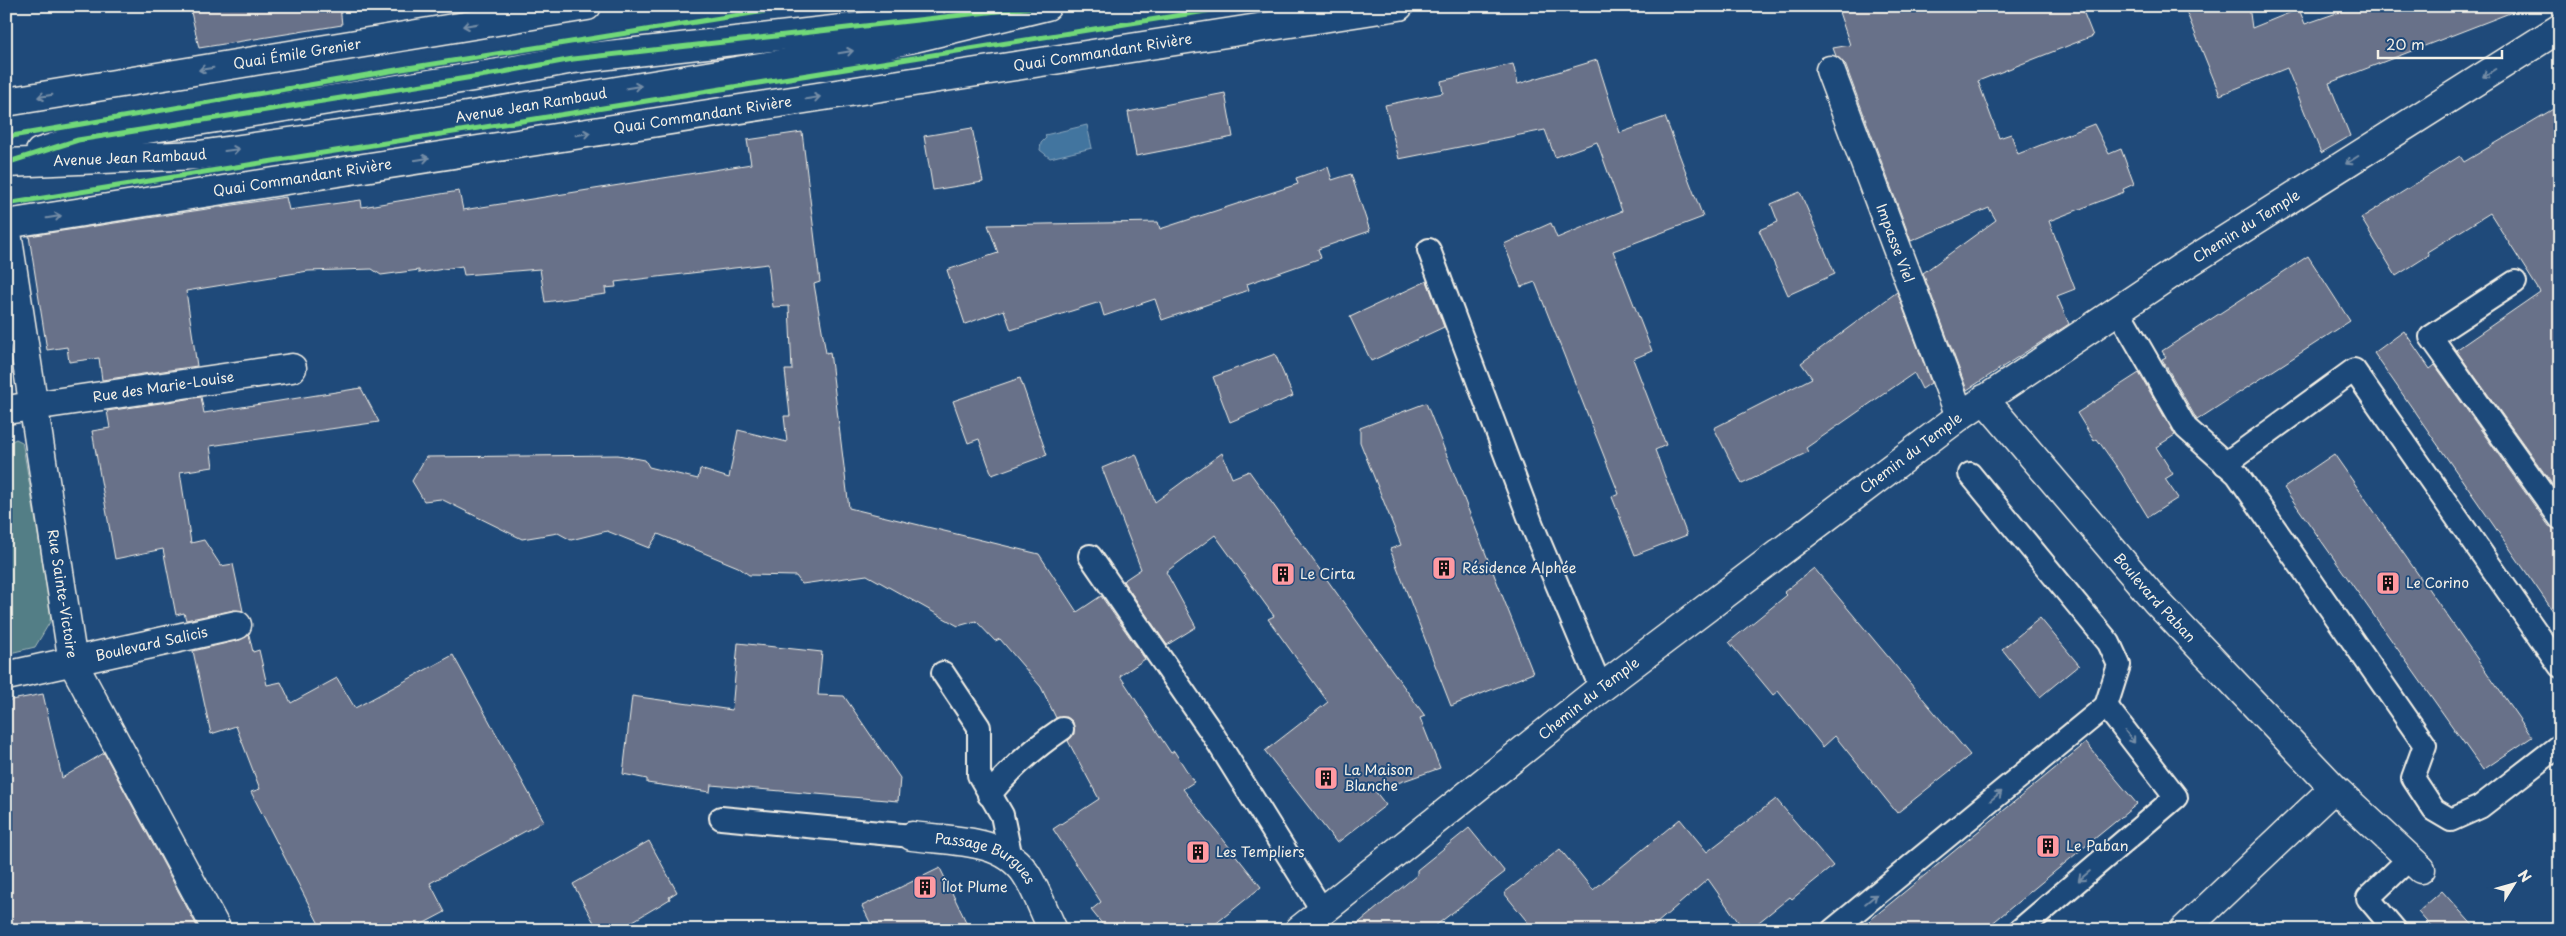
<svg xmlns="http://www.w3.org/2000/svg" width="2566" height="936" font-family="'Playpen Sans',sans-serif">
	<rect width="100%" height="100%" fill="#1f4a7a"/>
	<filter id="ink" filterUnits="userSpaceOnUse"><feTurbulence type="fractalNoise" baseFrequency=".02" numOctaves="2"/><feDisplacementMap in="SourceGraphic" scale="10" xChannelSelector="R" yChannelSelector="G"/><feConvolveMatrix kernelMatrix="1 2 1 2 8 2 1 2 1" color-interpolation-filters="sRGB"/></filter>
	<g filter="url(#ink)">
		<polygon fill="#537e86" stroke="#a4b8b7" points="16,439 22,442 24,452 51,611 50,622 35,647 6,654 6,444"/>
		<polygon fill="#42749f" stroke="#89a6bc" points="1087,125 1092,148 1050,158 1040,150 1041,143 1046,138 1045,135"/>
		<g fill="#687189" stroke="#f4f1e8">
			<polygon points="211,6 340,6 342,25 199,48 191,12"/>
			<polygon points="1837,6 2081,6 2093,36 1978,81 1999,138 2011,134 2018,154 2094,124 2109,154 2121,149 2134,184 2123,189 2124,192 2049,221 2075,289 2057,296 2069,324 1967,390 1923,273 1996,220 1989,208 1911,241 1845,64 1836,56 1833,48 1850,45"/>
			<polygon points="2184,6 2249,6 2252,28 2299,9 2305,24 2357,6 2519,6 2520,9 2329,83 2350,136 2321,153 2287,68 2220,95"/>
			<polygon points="1597,60 1620,133 1665,117 1703,217 1613,251 1652,351 1633,359 1666,445 1655,450 1687,535 1635,555 1612,497 1619,494 1535,282 1521,287 1504,244 1551,223 1557,238 1622,211 1597,142 1555,157 1545,130 1399,159 1385,105 1443,93 1441,81 1513,64 1518,84"/>
			<polygon points="1225,93 1233,137 1136,156 1128,112"/>
			<polygon points="2560,105 2560,495 2456,350 2540,292 2490,213 2427,252 2429,255 2396,276 2361,218 2460,156 2464,162"/>
			<polygon points="972,128 983,182 933,190 924,136"/>
			<polygon points="802,132 820,282 814,284 826,353 830,352 849,508 1039,554 1077,612 1101,596 1145,659 1120,676 1171,753 1174,751 1194,782 1183,789 1261,887 1208,930 1107,930 1091,910 1101,902 1053,829 1099,799 1068,741 1074,734 1073,722 1067,717 1056,718 1041,687 1000,639 995,641 976,621 958,626 867,575 802,584 796,576 749,575 738,567 658,534 649,548 607,531 571,540 558,533 522,539 441,499 424,501 412,481 426,457 618,455 645,460 649,467 698,479 700,469 729,478 738,430 787,442 784,416 790,416 785,370 792,370 789,306 773,307 768,264 615,282 616,287 605,288 606,294 545,302 540,269 464,275 462,266 419,273 419,270 381,275 372,269 308,271 186,291 197,366 102,380 99,358 69,362 67,347 47,350 29,236 286,197 289,210 361,200 362,207 459,191 463,210 751,164 747,140"/>
			<polygon points="1328,167 1332,180 1351,174 1370,231 1318,249 1321,258 1247,284 1249,290 1162,320 1155,299 1104,316 1100,302 1011,330 1004,310 965,324 947,270 998,253 988,225 1158,222 1160,229 1298,184 1296,178"/>
			<polygon points="1800,192 1835,274 1788,295 1759,230 1778,222 1771,204"/>
			<polygon points="2308,256 2350,321 2197,420 2162,359 2166,357 2162,351"/>
			<polygon points="1427,281 1444,327 1371,361 1350,317"/>
			<polygon points="1897,292 1931,383 1922,389 1914,373 1806,448 1808,452 1742,484 1714,428 1812,378 1801,363"/>
			<polygon points="2404,331 2430,369 2435,365 2549,526 2560,531 2560,621 2374,353"/>
			<polygon points="1275,354 1293,396 1230,422 1213,377"/>
			<polygon points="2139,373 2175,435 2156,447 2173,474 2165,479 2178,498 2148,517 2121,473 2097,439 2094,441 2077,413"/>
			<polygon points="1020,378 1047,455 992,475 979,439 968,443 953,401"/>
			<polygon points="361,388 379,422 210,446 213,467 180,472 191,543 204,540 221,566 233,564 243,611 234,610 186,620 184,613 176,615 163,549 115,559 92,431 110,428 107,411 201,397 204,413"/>
			<polygon points="1426,403 1533,673 1451,706 1390,549 1401,545 1360,442 1360,428"/>
			<polygon points="1222,453 1232,478 1249,471 1425,716 1420,718 1440,768 1375,791 1386,805 1337,843 1265,751 1328,702 1268,619 1274,616 1215,535 1166,572 1196,627 1167,645 1123,581 1141,569 1102,468 1136,454 1155,502"/>
			<polygon points="2334,454 2532,737 2483,770 2284,488"/>
			<polygon points="1814,568 1970,755 1897,813 1835,736 1823,747 1778,691 1773,695 1729,642 1787,595 1784,592"/>
			<polygon points="2040,618 2079,665 2040,697 2002,649"/>
			<polygon points="249,635 253,652 259,650 267,685 281,682 291,703 337,678 355,708 453,655 544,821 430,883 445,912 411,930 322,930 251,792 260,789 236,726 211,734 193,651 240,640"/>
			<polygon points="738,643 822,652 818,695 844,696 900,778 898,801 711,785 710,792 647,783 647,779 623,774 632,696 732,710"/>
			<polygon points="43,694 62,778 104,753 199,930 6,930 6,701"/>
			<polygon points="2086,743 2137,804 2082,849 1984,930 1858,930"/>
			<polygon points="1776,799 1833,866 1792,899 1790,897 1749,930 1744,930 1708,879 1649,930 1534,930 1504,893 1560,849 1593,890 1680,819 1707,852"/>
			<polygon points="1469,828 1505,872 1430,930 1350,930 1417,875 1417,870"/>
			<polygon points="649,841 677,892 669,897 670,899 618,930 598,930 573,884"/>
			<polygon points="940,868 970,930 874,930 862,906"/>
			<polygon points="2442,891 2477,930 2434,930 2418,912"/>
		</g>
		<g fill="none" stroke-linecap="round" stroke-linejoin="round">
			<g stroke="#f4f1e8" stroke-width="26">
				<g id="lane">
					<polyline points="1429,250 1532,525 1601,688"/>
					<polyline points="2515,282 2431,337 2560,518"/>
					<polyline points="2118,310 2186,428 2237,474 2425,745 2413,778 2434,810 2451,820 2480,807 2560,745"/>
					<polyline points="2225,464 2354,370 2560,666"/>
					<polyline points="1970,474 2109,643 2119,665 2106,706"/>
					<polyline points="1090,556 1212,733 1322,910"/>
					<polyline points="943,673 979,727 979,775 1002,815 1011,858"/>
					<path d="M989,795C1011,768 1034,748 1062,729"/>
					<polyline points="721,818 912,836"/>
					<polyline points="1833,930 2106,706 2176,797 2020,930"/>
					<polyline points="2395,930 2368,898 2410,858"/>
				</g>
			</g>
			<g stroke="#f4f1e8" stroke-width="31">
				<g id="street">
					<path id="s1" d="M1830,70L1960,416"/>
					<path id="s2" d="M6,102L587,6"/>
					<path id="s3" d="M6,224L1399,6"/>
					<path id="s4" d="M6,226L73,663L217,930"/>
					<path id="s5" d="M1984,399L2155,600L2334,788L2421,869"/>
					<path id="s6" d="M6,410L292,368"/>
					<path id="s7" d="M6,676L237,625"/>
					<path id="s8" d="M912,836C950,841 1003,838 1026,874C1037,891 1044,912 1053,930"/>
					<path id="s9" d="M1299,930L1601,688L1960,416L2182,267L2560,28"/>
					<polyline points="2184,930 2334,788"/>
				</g>
			</g>
			<g stroke="#f4f1e8" stroke-width="31">
				<g id="primary">
					<polyline points="40,152 78,140 498,73 573,59 931,19"/>
					<path id="s10" d="M6,163L199,155L437,121L869,49L1047,6"/>
				</g>
			</g>
			<use href="#lane" stroke="#1f4a7a" stroke-width="22"/>
			<use href="#street" stroke="#1f4a7a" stroke-width="28"/>
			<use href="#primary" stroke="#1f4a7a" stroke-width="28"/>
			<g stroke="#1f4a7a" stroke-width="8">
				<g id="cycleway">
					<polyline points="6,137 408,68 796,6"/>
					<polyline points="6,163 78,140 498,73 573,59 1042,6"/>
					<polyline points="6,204 1237,6"/>
				</g>
			</g>
			<use href="#cycleway" stroke="#71d979" stroke-width="5"/>
		</g>
		<defs><path id="oneway-shaft" d="M-6 0H5M1.5-3L5.5 0L1.5 3" fill="none" stroke-width="1.6" stroke-linecap="round" stroke-linejoin="round" transform="scale(1.25)"/></defs>
		<g stroke="#748da6">
			<use href="#oneway-shaft" transform="translate(470 25) rotate(171)"/>
			<use href="#oneway-shaft" transform="translate(846 52) rotate(-9)"/>
			<use href="#oneway-shaft" transform="translate(206 69) rotate(171)"/>
			<use href="#oneway-shaft" transform="translate(2489 73) rotate(148)"/>
			<use href="#oneway-shaft" transform="translate(634 87) rotate(-10)"/>
			<use href="#oneway-shaft" transform="translate(45 96) rotate(171)"/>
			<use href="#oneway-shaft" transform="translate(813 98) rotate(-9)"/>
			<use href="#oneway-shaft" transform="translate(583 134) rotate(-9)"/>
			<use href="#oneway-shaft" transform="translate(232 150) rotate(-8)"/>
			<use href="#oneway-shaft" transform="translate(422 159) rotate(-9)"/>
			<use href="#oneway-shaft" transform="translate(2352 160) rotate(148)"/>
			<use href="#oneway-shaft" transform="translate(54 217) rotate(-9)"/>
			<use href="#oneway-shaft" transform="translate(2130 737) rotate(52)"/>
			<use href="#oneway-shaft" transform="translate(1996 796) rotate(-39)"/>
			<use href="#oneway-shaft" transform="translate(2084 876) rotate(140)"/>
			<use href="#oneway-shaft" transform="translate(1871 899) rotate(-39)"/>
		</g>
	</g>
	<defs>
		<g id="building-square" transform="scale(1.25)"><rect x="-9" y="-9" width="18" height="18" rx="4" fill="#ff9aa2" stroke="#1f4a7a"/><path d="M-4-6H4V6H1V3H-1V6H-4ZM-2.5-4.3h1.7v1.8h-1.7ZM.8-4.3h1.7v1.8H.8ZM-2.5-1h1.7V.8h-1.7ZM.8-1h1.7V.8H.8Z" fill="#111"/></g>
	</defs>
	<g fill-rule="evenodd">
		<use href="#building-square" x="1444" y="568"/>
		<use href="#building-square" x="1283" y="574"/>
		<use href="#building-square" x="2388" y="583"/>
		<use href="#building-square" x="1326" y="778"/>
		<use href="#building-square" x="2048" y="846"/>
		<use href="#building-square" x="1198" y="852"/>
		<use href="#building-square" x="925" y="887"/>
	</g>
	<g text-anchor="middle" stroke-width="4" stroke-linejoin="round" paint-order="stroke">
		<g font-size="14" fill="#f4f1e8" stroke="#1f4a7a">
			<text dy="5" stroke="none"><textPath href="#s3" startOffset="1110">Quai Commandant Rivière</textPath></text>
			<text dy="5" stroke="none"><textPath href="#s2" startOffset="295">Quai Émile Grenier</textPath></text>
			<text dy="5" stroke="none"><textPath href="#s10" startOffset="529">Avenue Jean Rambaud</textPath></text>
			<text dy="5" stroke="none"><textPath href="#s3" startOffset="705">Quai Commandant Rivière</textPath></text>
			<text dy="5" stroke="none"><textPath href="#s10" startOffset="124">Avenue Jean Rambaud</textPath></text>
			<text dy="5" stroke="none"><textPath href="#s3" startOffset="300">Quai Commandant Rivière</textPath></text>
			<text dy="5" stroke="none"><textPath href="#s9" startOffset="1181">Chemin du Temple</textPath></text>
			<text dy="5" stroke="none"><textPath href="#s1" startOffset="185">Impasse Viel</textPath></text>
			<text dy="5" stroke="none"><textPath href="#s6" startOffset="159">Rue des Marie-Louise</textPath></text>
			<text dy="5" stroke="none"><textPath href="#s9" startOffset="776">Chemin du Temple</textPath></text>
			<text dy="5" stroke="none"><textPath href="#s4" startOffset="372">Rue Sainte-Victoire</textPath></text>
			<text dy="5" stroke="none"><textPath href="#s5" startOffset="262">Boulevard Paban</textPath></text>
			<text dy="5" stroke="none"><textPath href="#s7" startOffset="149">Boulevard Salicis</textPath></text>
			<text dy="5" stroke="none"><textPath href="#s9" startOffset="371">Chemin du Temple</textPath></text>
			<text dy="5" stroke="none"><textPath href="#s8" startOffset="79">Passage Burgues</textPath></text>
		</g>
		<g font-size="14" fill="#f4f1e8" stroke="#1f4a7a" text-anchor="start">
			<text x="1462" y="573">Résidence Alphée</text>
			<text x="1300" y="579">Le Cirta</text>
			<text x="2406" y="588">Le Corino</text>
			<text x="1344" y="775">La Maison<tspan x="1344" dy="16">Blanche</tspan></text>
			<text x="2066" y="851">Le Paban</text>
			<text x="1216" y="857">Les Templiers</text>
			<text x="942" y="892">Îlot Plume</text>
		</g>
	</g>
	<rect width="2566" height="936" fill="none" stroke="#1f4a7a" stroke-width="25"/>
	<rect x="12" y="12" width="2541" height="911" fill="none" stroke="#f4f1e8" stroke-width="2" filter="url(#ink)"/>
	<g transform="translate(2514 884) rotate(53)" stroke="#1f4a7a" stroke-width="4" paint-order="stroke">
	<path d="M0-4L9 19L0 12L-9 19Z" fill="#f4f1e8"/>
	<text y="-8" font-size="14" font-weight="bold" text-anchor="middle" fill="#f4f1e8">N</text>
	</g>
	<path d="M2378 50v8h124v-8" fill="none" stroke="#f4f1e8" stroke-width="2.5"/>
	<text x="2386" y="50" font-size="15" fill="#f4f1e8" stroke="#1f4a7a" stroke-width="4" paint-order="stroke">20 m</text>
</svg>
